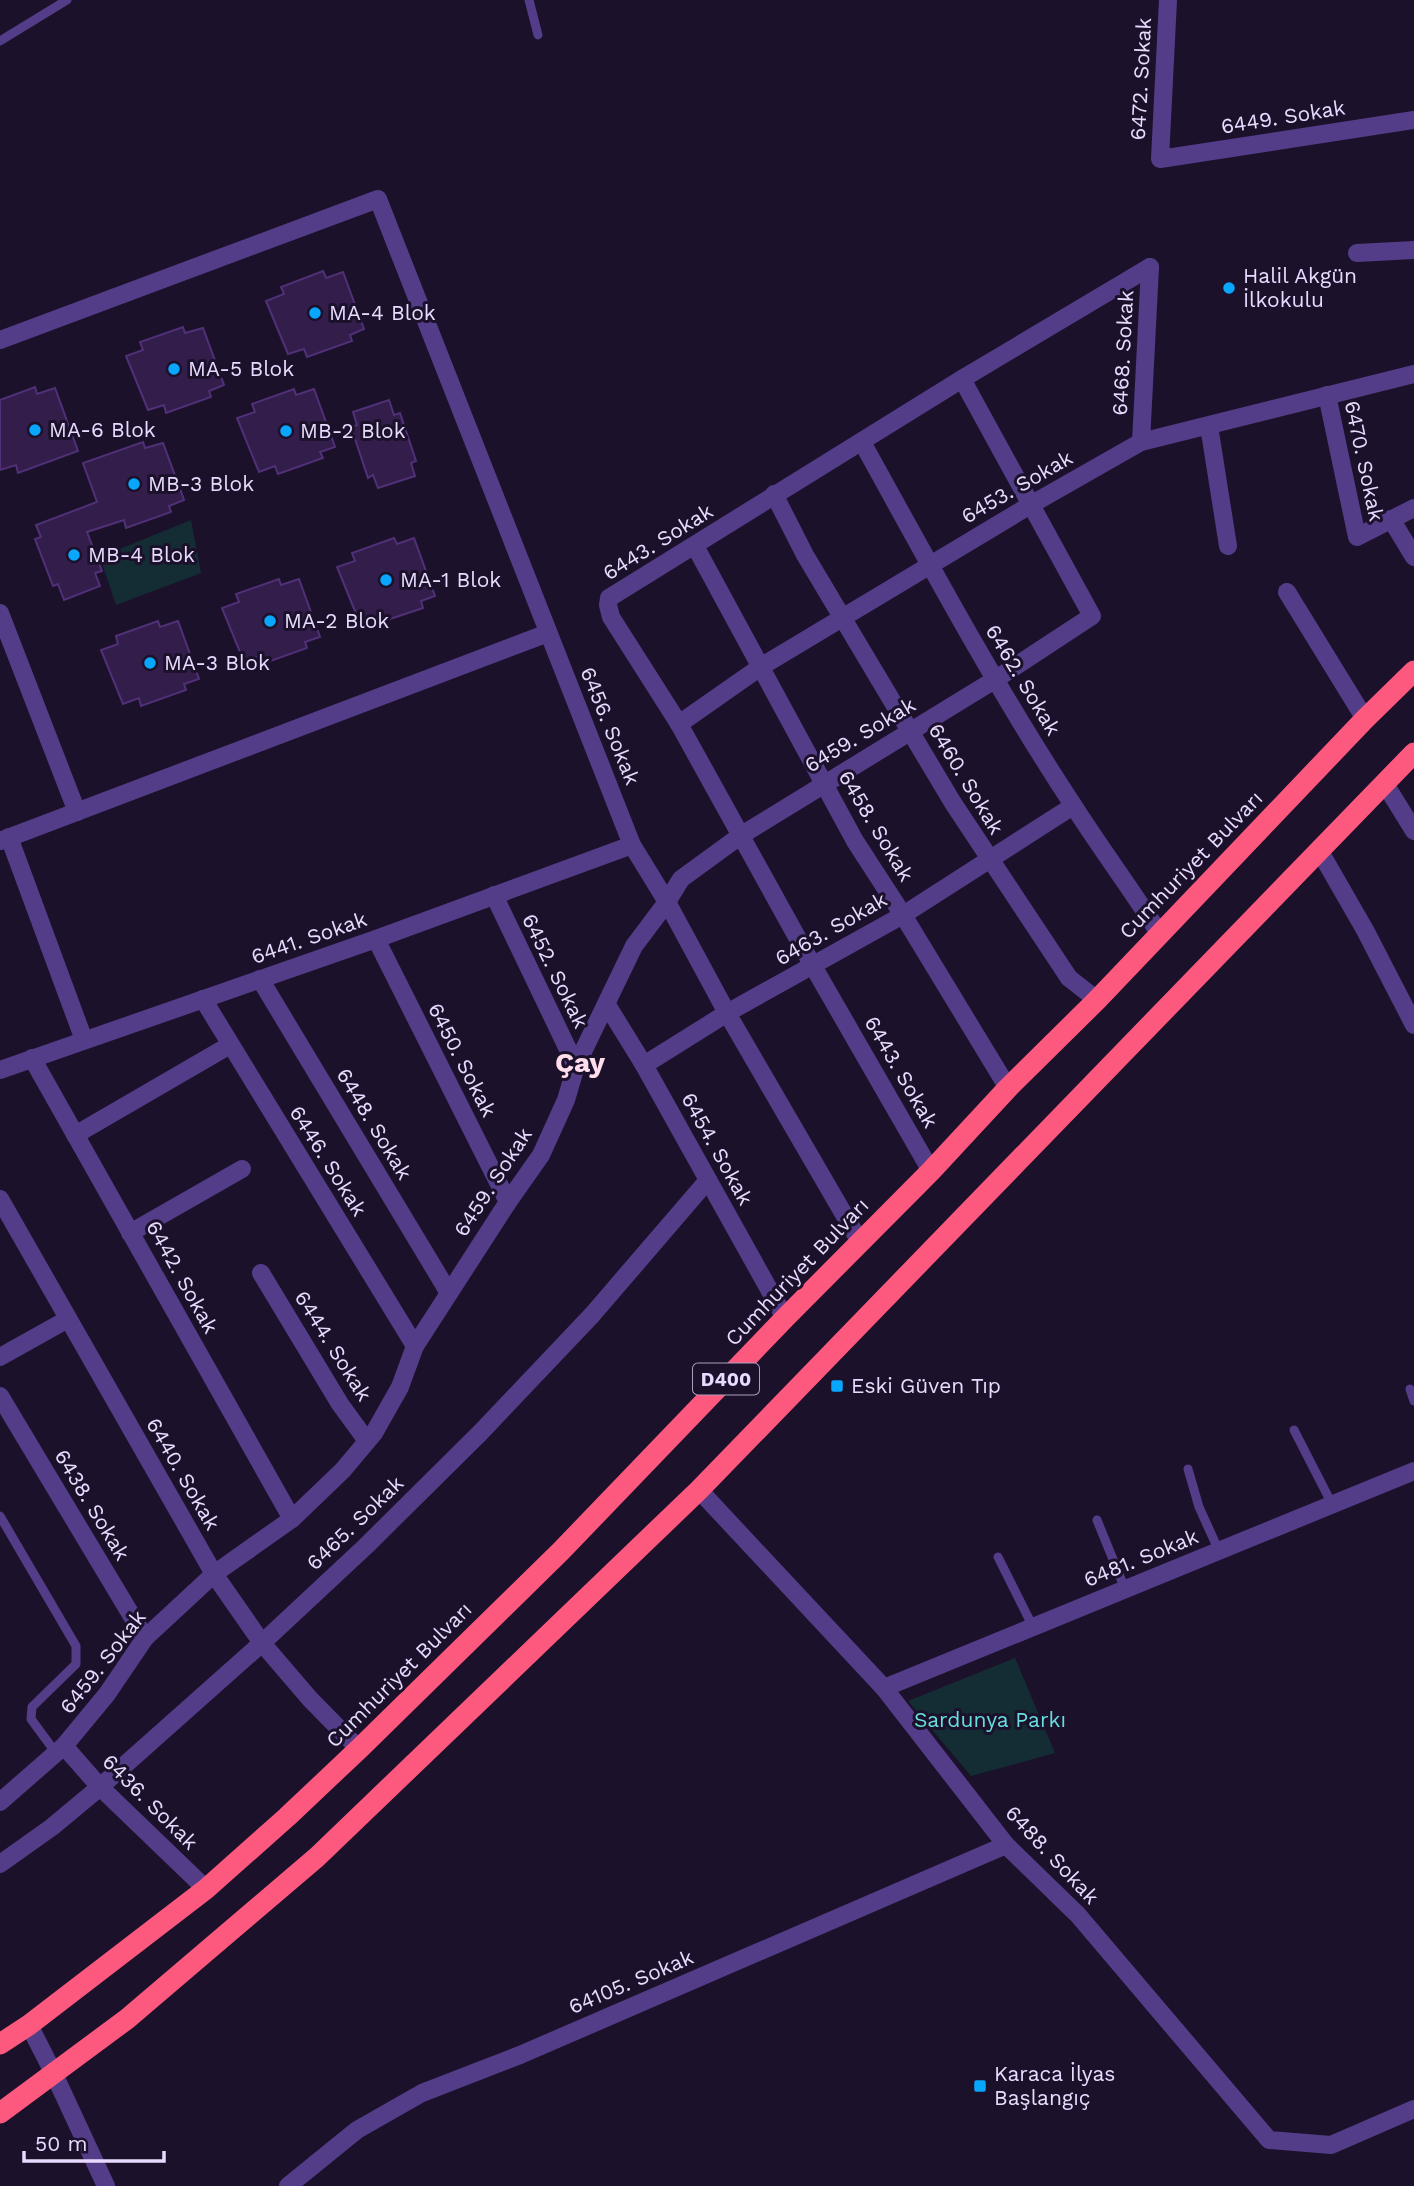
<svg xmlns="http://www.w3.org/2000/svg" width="1414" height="2186" font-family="'Work Sans',sans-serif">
	<rect width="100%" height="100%" fill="#1c112b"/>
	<g fill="#142d35">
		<polygon points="191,520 201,573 116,605 100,557"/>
		<polygon points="1015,1658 1055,1753 971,1776 908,1701"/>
	</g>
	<g fill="#321d4b" stroke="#503077" stroke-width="2">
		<polygon points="323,271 326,278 343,272 364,329 350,335 352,341 307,357 304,349 288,354 266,301 284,294 281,287"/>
		<polygon points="183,327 185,333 203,328 224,385 209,391 211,397 166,413 164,405 148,410 126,356 143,350 140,342"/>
		<polygon points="35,387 37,394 55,388 78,451 18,473 16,465 0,470 0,400"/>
		<polygon points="294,389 296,395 314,389 335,447 320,452 323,458 278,474 275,466 259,472 237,418 255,412 252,404"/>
		<polygon points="389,400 394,415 400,413 416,461 411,463 415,476 378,488 373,475 368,478 351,427 357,425 353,412"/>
		<polygon points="143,442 145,448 163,443 184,500 169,506 171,512 126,528 124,520 87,532 102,571 95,573 100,586 64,600 58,584 53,586 35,539 41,537 36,525 97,502 83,463"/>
		<polygon points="394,538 397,544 414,538 435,596 421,601 423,608 378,623 375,616 359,621 337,567 355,561 352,553"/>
		<polygon points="279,579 281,585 299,579 320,637 305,642 307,648 262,664 259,656 244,662 222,608 239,602 236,594"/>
		<polygon points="158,621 160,627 178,621 199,679 184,684 186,690 141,706 139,698 123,704 101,650 118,644 116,636"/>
	</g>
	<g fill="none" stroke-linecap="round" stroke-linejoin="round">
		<g stroke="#533d89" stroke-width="9">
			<polyline points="529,0 538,35"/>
			<polyline points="0,41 67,0"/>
			<polyline points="1410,1389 1414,1401"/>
			<polyline points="1294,1430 1332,1504"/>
			<polyline points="1188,1469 1199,1507 1219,1551"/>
			<polyline points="0,1516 76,1646 76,1664 32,1707 31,1719 56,1753"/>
			<polyline points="1097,1520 1125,1589"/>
			<polyline points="998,1557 1033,1627"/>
		</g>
		<g stroke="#533d89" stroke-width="18">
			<polyline points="1168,0 1160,159 1414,120"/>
			<polyline points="1357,253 1414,250"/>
			<polyline points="0,340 378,199 632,845 667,902 727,1013 860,1242"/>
			<polyline points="1327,395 1357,537 1414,508"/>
			<polyline points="1209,426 1228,546"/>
			<path d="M862,442C930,565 996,688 1073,805C1101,849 1132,890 1159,933"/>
			<polyline points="1141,442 1150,267"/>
			<polyline points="774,494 805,555 953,803 1069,978 1097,1000"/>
			<polyline points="1391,519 1414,557"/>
			<polyline points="695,546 855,841 903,915 1008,1088"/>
			<polyline points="1287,592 1365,719"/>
			<polyline points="0,613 77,812"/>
			<polyline points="679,724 762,666 1032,504 1141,442 1414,374"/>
			<polyline points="1385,784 1414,831"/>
			<polyline points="9,837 84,1040"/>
			<polyline points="0,841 548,633"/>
			<polyline points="1319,850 1365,930 1414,1025"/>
			<polyline points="494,895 576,1066"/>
			<polyline points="376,939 508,1202"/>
			<polyline points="260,979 449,1293"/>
			<polyline points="203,999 415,1346"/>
			<polyline points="607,1005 644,1065 785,1318"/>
			<polyline points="32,1058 292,1519"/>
			<polyline points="644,1065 727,1013 903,915 1073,806"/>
			<polyline points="0,1070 376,939 632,845"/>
			<polyline points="75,1135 230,1045"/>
			<polyline points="931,1171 813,966 679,724 611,617 608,605 609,598 962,379 1150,267"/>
			<polyline points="0,1199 214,1574 262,1643 310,1699 359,1749"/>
			<polyline points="130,1233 242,1169"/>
			<polyline points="261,1273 340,1404 367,1441"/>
			<polyline points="0,1357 68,1319"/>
			<polyline points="0,1396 145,1638"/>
			<polyline points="699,1490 884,1688 1006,1845 1078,1915 1269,2140 1331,2145 1414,2109"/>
			<polyline points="884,1688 1414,1471"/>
			<polyline points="64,1746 100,1787 206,1889"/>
			<polyline points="0,1802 64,1746 107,1694 145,1638 214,1574 292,1519 343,1470 374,1433 400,1387 415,1346 508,1202 541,1155 566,1100 576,1066 634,946 667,902 681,879 740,836 996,679 1092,616 962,379"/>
			<polyline points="0,1864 52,1827 100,1787 262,1643 366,1546 481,1432 592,1315 708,1180"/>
			<polyline points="29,2025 54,2074 106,2186"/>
			<polyline points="288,2186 357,2130 422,2093 520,2055 1006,1845"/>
		</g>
		<g stroke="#fd587d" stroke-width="21">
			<polyline points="0,2044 29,2025 206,1889 287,1817 359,1749 561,1551 785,1318 931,1171 1008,1088 1097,1000 1365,719 1414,671"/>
			<polyline points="0,2113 127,2019 317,1857 699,1490 1414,753"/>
		</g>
	</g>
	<g fill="#09a6fd" stroke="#1c112b" stroke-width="2.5">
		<circle cx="1229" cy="288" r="7"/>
		<circle cx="315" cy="313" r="7"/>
		<circle cx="174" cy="369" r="7"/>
		<circle cx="35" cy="430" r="7"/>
		<circle cx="286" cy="431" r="7"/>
		<circle cx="134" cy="484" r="7"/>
		<circle cx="74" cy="555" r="7"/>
		<circle cx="386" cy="580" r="7"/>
		<circle cx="270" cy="621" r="7"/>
		<circle cx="150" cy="663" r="7"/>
		<rect x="830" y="1379" width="14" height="14" rx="3.5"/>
		<rect x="973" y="2079" width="14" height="14" rx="3.5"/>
	</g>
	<g text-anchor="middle" stroke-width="6" stroke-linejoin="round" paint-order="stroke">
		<rect fill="#1c112b" stroke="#ab9ebf" stroke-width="2" x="693" y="1363.5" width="66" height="31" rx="5"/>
		<g font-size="19" font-weight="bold" fill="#e8dbff">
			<text x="726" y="1386">D400</text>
		</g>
		<g font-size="21" fill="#e8dbff" stroke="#1c112b">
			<text transform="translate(1141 79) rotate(-87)" y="7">6472. Sokak</text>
			<text transform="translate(1283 117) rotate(-9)" y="7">6449. Sokak</text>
			<text transform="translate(1123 353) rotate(-87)" y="7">6468. Sokak</text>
			<text transform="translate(1364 461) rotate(78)" y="7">6470. Sokak</text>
			<text transform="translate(1017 487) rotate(-30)" y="7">6453. Sokak</text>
			<text transform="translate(658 542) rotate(-32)" y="7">6443. Sokak</text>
			<text transform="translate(1023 680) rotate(59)" y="7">6462. Sokak</text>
			<text transform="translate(610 726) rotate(68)" y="7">6456. Sokak</text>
			<text transform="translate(860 735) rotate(-31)" y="7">6459. Sokak</text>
			<text transform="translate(966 779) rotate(59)" y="7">6460. Sokak</text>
			<text transform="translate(876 826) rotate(59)" y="7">6458. Sokak</text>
			<text transform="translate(1191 865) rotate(-46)" y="7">Cumhuriyet Bulvarı</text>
			<text transform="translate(831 929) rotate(-30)" y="7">6463. Sokak</text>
			<text transform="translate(309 938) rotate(-19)" y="7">6441. Sokak</text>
			<text transform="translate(555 971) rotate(64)" y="7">6452. Sokak</text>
			<text transform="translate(462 1060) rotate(63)" y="7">6450. Sokak</text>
			<text transform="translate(901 1072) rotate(60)" y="7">6443. Sokak</text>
			<text transform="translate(374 1124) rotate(59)" y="7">6448. Sokak</text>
			<text transform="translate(717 1149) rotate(61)" y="7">6454. Sokak</text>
			<text transform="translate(328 1161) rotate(58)" y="7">6446. Sokak</text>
			<text transform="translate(493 1182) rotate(-57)" y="7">6459. Sokak</text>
			<text transform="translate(797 1272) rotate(-46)" y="7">Cumhuriyet Bulvarı</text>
			<text transform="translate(182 1277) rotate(61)" y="7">6442. Sokak</text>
			<text transform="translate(333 1346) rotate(58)" y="7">6444. Sokak</text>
			<text transform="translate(183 1474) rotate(60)" y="7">6440. Sokak</text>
			<text transform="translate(92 1505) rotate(59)" y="7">6438. Sokak</text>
			<text transform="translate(355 1523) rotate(-44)" y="7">6465. Sokak</text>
			<text transform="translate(1141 1558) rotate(-22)" y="7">6481. Sokak</text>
			<text transform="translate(103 1662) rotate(-52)" y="7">6459. Sokak</text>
			<text transform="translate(399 1675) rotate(-45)" y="7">Cumhuriyet Bulvarı</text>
			<text transform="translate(150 1802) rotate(45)" y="7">6436. Sokak</text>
			<text transform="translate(1052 1855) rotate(47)" y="7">6488. Sokak</text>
			<text transform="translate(631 1982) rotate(-23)" y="7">64105. Sokak</text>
		</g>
		<g font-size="21" fill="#e8dbff" stroke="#1c112b" text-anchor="start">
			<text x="1243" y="283">Halil Akgün<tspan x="1243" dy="24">İlkokulu</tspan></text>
			<text x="329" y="320">MA-4 Blok</text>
			<text x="188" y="376">MA-5 Blok</text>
			<text x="49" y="437">MA-6 Blok</text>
			<text x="300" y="438">MB-2 Blok</text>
			<text x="148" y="491">MB-3 Blok</text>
			<text x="88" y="562">MB-4 Blok</text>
			<text x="400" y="587">MA-1 Blok</text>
			<text x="284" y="628">MA-2 Blok</text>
			<text x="164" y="670">MA-3 Blok</text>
			<text x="851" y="1393">Eski Güven Tıp</text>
			<text x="994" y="2081">Karaca İlyas<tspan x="994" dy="24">Başlangıç</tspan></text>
		</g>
		<g font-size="21" fill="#66dfe0" stroke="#1c112b">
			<text x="990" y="1727">Sardunya Parkı</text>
		</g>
		<g font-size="28" font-weight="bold" fill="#ffddea" stroke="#1c112b">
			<text x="580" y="1072">Çay</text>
		</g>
	</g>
	<path d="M24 2151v10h140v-10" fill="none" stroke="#e8dbff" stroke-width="3.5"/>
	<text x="35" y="2151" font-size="21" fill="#e8dbff" stroke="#1c112b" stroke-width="5" paint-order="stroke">50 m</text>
</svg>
